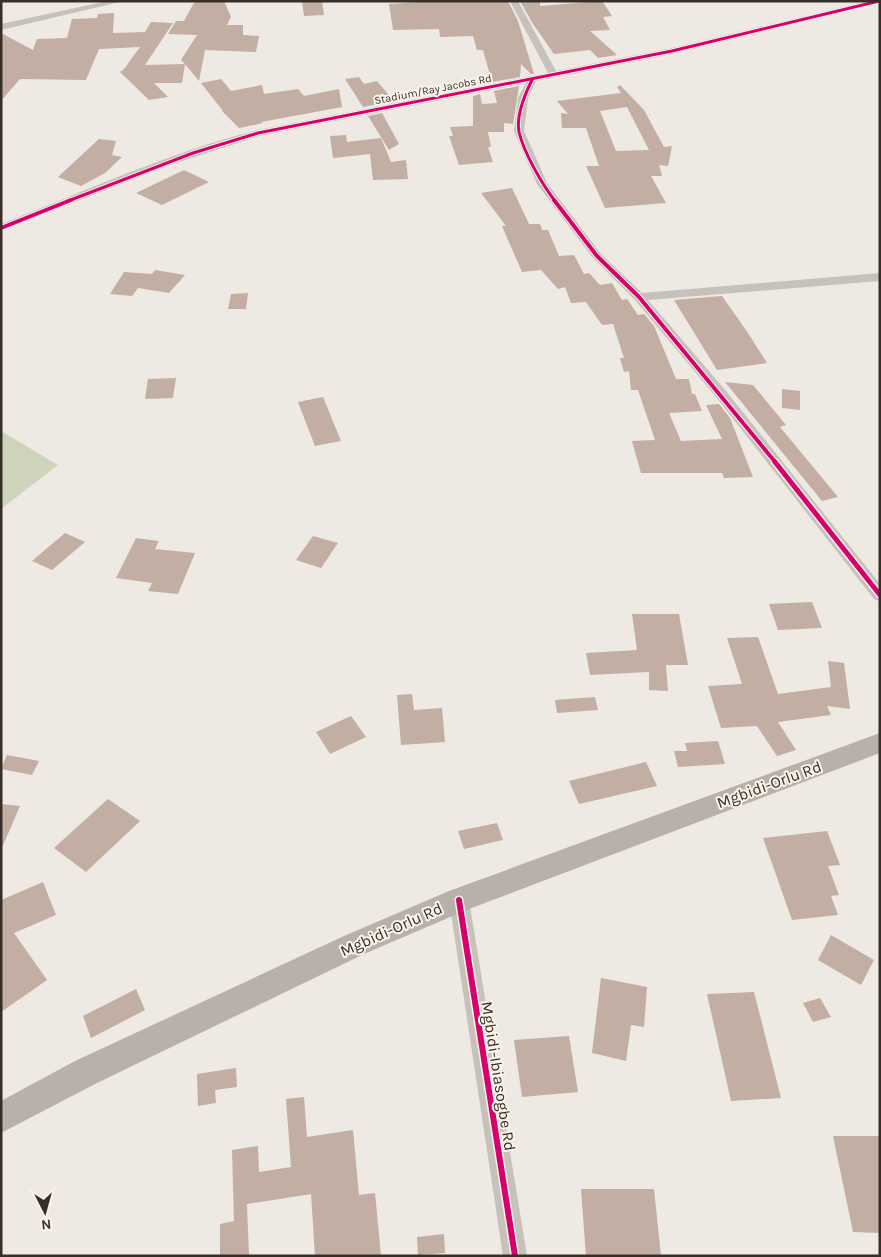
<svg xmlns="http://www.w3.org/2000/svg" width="881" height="1257" font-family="Karla,sans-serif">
	<rect width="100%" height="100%" fill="#eee9e2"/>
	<polygon fill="#ced4bc" points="1,431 58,465 1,509"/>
	<g fill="#c2aea3" fill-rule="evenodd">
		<polygon points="195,1 224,1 231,17 227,25 243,25 243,35 259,36 256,52 205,50 199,81 185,64 182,83 154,83 168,97 149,100 120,72 124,69 140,47 99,49 86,80 20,79 1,101 1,33 33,50 37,39 67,38 72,19 97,18 98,14 114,13 113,33 145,32 151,22 173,23 145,65 185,64 181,60 197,35 168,34 176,21 184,21"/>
		<polygon points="302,1 322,1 324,15 304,16"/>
		<polygon points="437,1 508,1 518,21 534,74 531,74 521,64 520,77 492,82 483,50 477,50 473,36 440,37 439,29 393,30 389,4"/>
		<polygon points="520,1 540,1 540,6 602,1 612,16 603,17 610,30 590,31 617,55 598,58 590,50 554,54 533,24"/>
		<polygon points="359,77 364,84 377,81 394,101 363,107 345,79"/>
		<polygon points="221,79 231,91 262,85 264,94 298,89 304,96 339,89 342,107 261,122 263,123 239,128 222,111 223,111 201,83"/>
		<path d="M620,85L644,110L664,147L672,146L668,166L659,165L662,176H651L666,203L605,208L586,166H599L586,128H562L561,113L568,114L557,101L621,93L617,87ZM627,107L649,150L616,151L600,111Z"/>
		<polygon points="519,86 513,124 504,123 504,132 488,132 491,147 488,147 493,162 459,165 449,136 453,136 450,127 473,126 473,96 480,94 482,104 497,103 494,91"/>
		<polygon points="382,113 399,144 389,150 368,116"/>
		<polygon points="346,135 347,142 381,138 391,162 406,160 408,179 373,180 370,154 333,158 330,136"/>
		<polygon points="99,139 116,141 112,155 122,157 105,173 81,186 58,177"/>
		<polygon points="184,170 209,182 162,205 136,193"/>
		<polygon points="512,188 529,224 540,224 542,230 548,230 559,256 574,255 584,274 589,273 600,285 612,283 622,300 627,299 638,315 644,314 654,326 676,379 689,379 692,394 695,394 702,411 669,413 681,441 722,439 706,405 719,404 730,418 753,477 724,478 722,473 641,473 632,441 655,440 638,390 631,390 629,371 624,372 620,358 624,358 613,324 602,325 586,302 571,303 565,287 558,289 541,270 522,272 502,226 506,226 481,193"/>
		<polygon points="155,270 185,275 169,293 138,288 132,296 110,294 124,272 152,274"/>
		<polygon points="248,293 246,309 228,309 231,294"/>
		<polygon points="722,296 748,333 767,363 717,370 674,300"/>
		<polygon points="176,378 173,398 145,399 148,379"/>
		<polygon points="725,382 753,385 786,425 780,427 838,497 822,501"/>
		<polygon points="782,389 800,391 800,410 782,408"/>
		<polygon points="323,397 341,441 315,446 298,402"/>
		<polygon points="65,533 85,542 52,570 32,561"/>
		<polygon points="313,536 338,543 321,568 296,560"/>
		<polygon points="136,538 159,541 155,549 195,553 178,594 148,591 152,583 116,578"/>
		<polygon points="812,602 822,628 778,630 769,604"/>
		<polygon points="632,614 679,614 688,665 666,665 668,691 649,690 649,672 590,675 586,653 637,650"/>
		<polygon points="758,637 778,694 831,687 828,661 844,663 850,709 827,706 831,715 778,722 796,750 777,756 757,726 721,728 708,686 742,684 727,638"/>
		<polygon points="412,694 414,710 442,708 445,742 401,745 397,695"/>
		<polygon points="595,697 598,710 557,713 555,700"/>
		<polygon points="351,716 366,737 330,754 316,732"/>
		<polygon points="718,741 725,764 678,767 674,751 687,751 685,743"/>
		<polygon points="7,755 39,761 32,775 1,769"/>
		<polygon points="646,762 657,786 579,804 569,781"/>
		<polygon points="108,799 140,821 86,872 54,848"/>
		<polygon points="1,804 20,806 1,850"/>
		<polygon points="497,823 503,840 464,849 458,831"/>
		<polygon points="827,831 840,865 828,866 839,895 831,896 838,915 792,920 763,838"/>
		<polygon points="43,882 56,915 14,933 47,980 1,1012 1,900"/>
		<polygon points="831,935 874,960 861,985 818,960"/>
		<polygon points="601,978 647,987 644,1027 631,1025 626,1061 592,1053"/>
		<polygon points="136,989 145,1010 91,1038 83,1016"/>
		<polygon points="754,992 781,1098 731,1101 707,994"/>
		<polygon points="820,998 831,1017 813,1022 803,1003"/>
		<polygon points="569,1036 578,1092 522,1097 514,1040"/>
		<polygon points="236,1068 237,1087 215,1090 216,1103 198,1106 197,1074"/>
		<polygon points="304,1097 307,1137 353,1130 359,1195 375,1193 381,1256 315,1256 311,1194 247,1204 249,1256 220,1256 220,1224 234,1221 232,1150 258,1146 259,1172 291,1167 286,1099"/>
		<polygon points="833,1136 880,1136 880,1233 853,1232"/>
		<polygon points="581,1189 654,1189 661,1256 586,1256"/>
		<polygon points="444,1234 445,1253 418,1255 417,1237"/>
	</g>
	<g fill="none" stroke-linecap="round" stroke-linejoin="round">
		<g fill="#c7c1bb" fill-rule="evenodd">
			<polygon points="107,1 124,1 1,30 1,24"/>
			<path d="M510,1H518L556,71L672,48L868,1H880V3L672,54L536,81L528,98L524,131L547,183L601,254L642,293L880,273V281L648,300L726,391L880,584V601L874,599L716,397L635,300L593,258L537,184L514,131L518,98L526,83L259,136L164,167L1,231V224C86,191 170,152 258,130L548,73Z"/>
			<polygon points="459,891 466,894 469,900 527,1256 503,1256 449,900 452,894"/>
		</g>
		<polygon fill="#b8b1ab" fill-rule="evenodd" points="880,733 880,753 469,909 364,954 97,1083 1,1133 1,1101 75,1061 344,936 449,891"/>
		<g stroke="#faf3e9" stroke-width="5">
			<g id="cycleway-far3">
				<path d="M532,80C525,94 516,116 519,132C524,153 542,184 555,201"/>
				<polyline points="68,201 193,153 258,133 672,51 879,1"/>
			</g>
		</g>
		<g stroke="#faf3e9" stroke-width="6">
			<g id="cycleway-far2">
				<polyline points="554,200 597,256 639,297 776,463"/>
				<polyline points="1,228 71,200"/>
			</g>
		</g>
		<g stroke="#faf3e9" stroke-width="8">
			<polyline id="cycleway-far1" points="775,462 880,595"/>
		</g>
		<g stroke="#faf3e9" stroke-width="9">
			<polyline id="cycleway" points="459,900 515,1256"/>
		</g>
		<use href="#cycleway-far3" stroke="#d6006c" stroke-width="3"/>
		<use href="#cycleway-far2" stroke="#d6006c" stroke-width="4"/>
		<use href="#cycleway-far1" stroke="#d6006c" stroke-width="5"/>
		<use href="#cycleway" stroke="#d6006c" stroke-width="6"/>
	</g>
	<g text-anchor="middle" stroke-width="4" stroke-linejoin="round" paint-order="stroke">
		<g font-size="11" fill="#382e28" stroke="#faf3e9">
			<text transform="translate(433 89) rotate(-11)" y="4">Stadium/Ray Jacobs Rd</text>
		</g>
		<g font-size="16" fill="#382e28" stroke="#faf3e9">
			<text transform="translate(769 784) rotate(-20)" y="6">Mgbidi-Orlu Rd</text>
			<text transform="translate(391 929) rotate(-24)" y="6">Mgbidi-Orlu Rd</text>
			<text transform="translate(499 1076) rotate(81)" y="6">Mgbidi-Ibiasogbe Rd</text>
		</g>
	</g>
	<rect width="881" height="1257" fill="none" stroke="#382e28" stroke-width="5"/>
	<g transform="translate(45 1212) rotate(174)" stroke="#faf3e9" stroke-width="4" paint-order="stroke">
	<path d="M0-4L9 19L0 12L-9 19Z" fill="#382e28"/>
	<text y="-8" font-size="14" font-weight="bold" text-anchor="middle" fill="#382e28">N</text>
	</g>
</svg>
